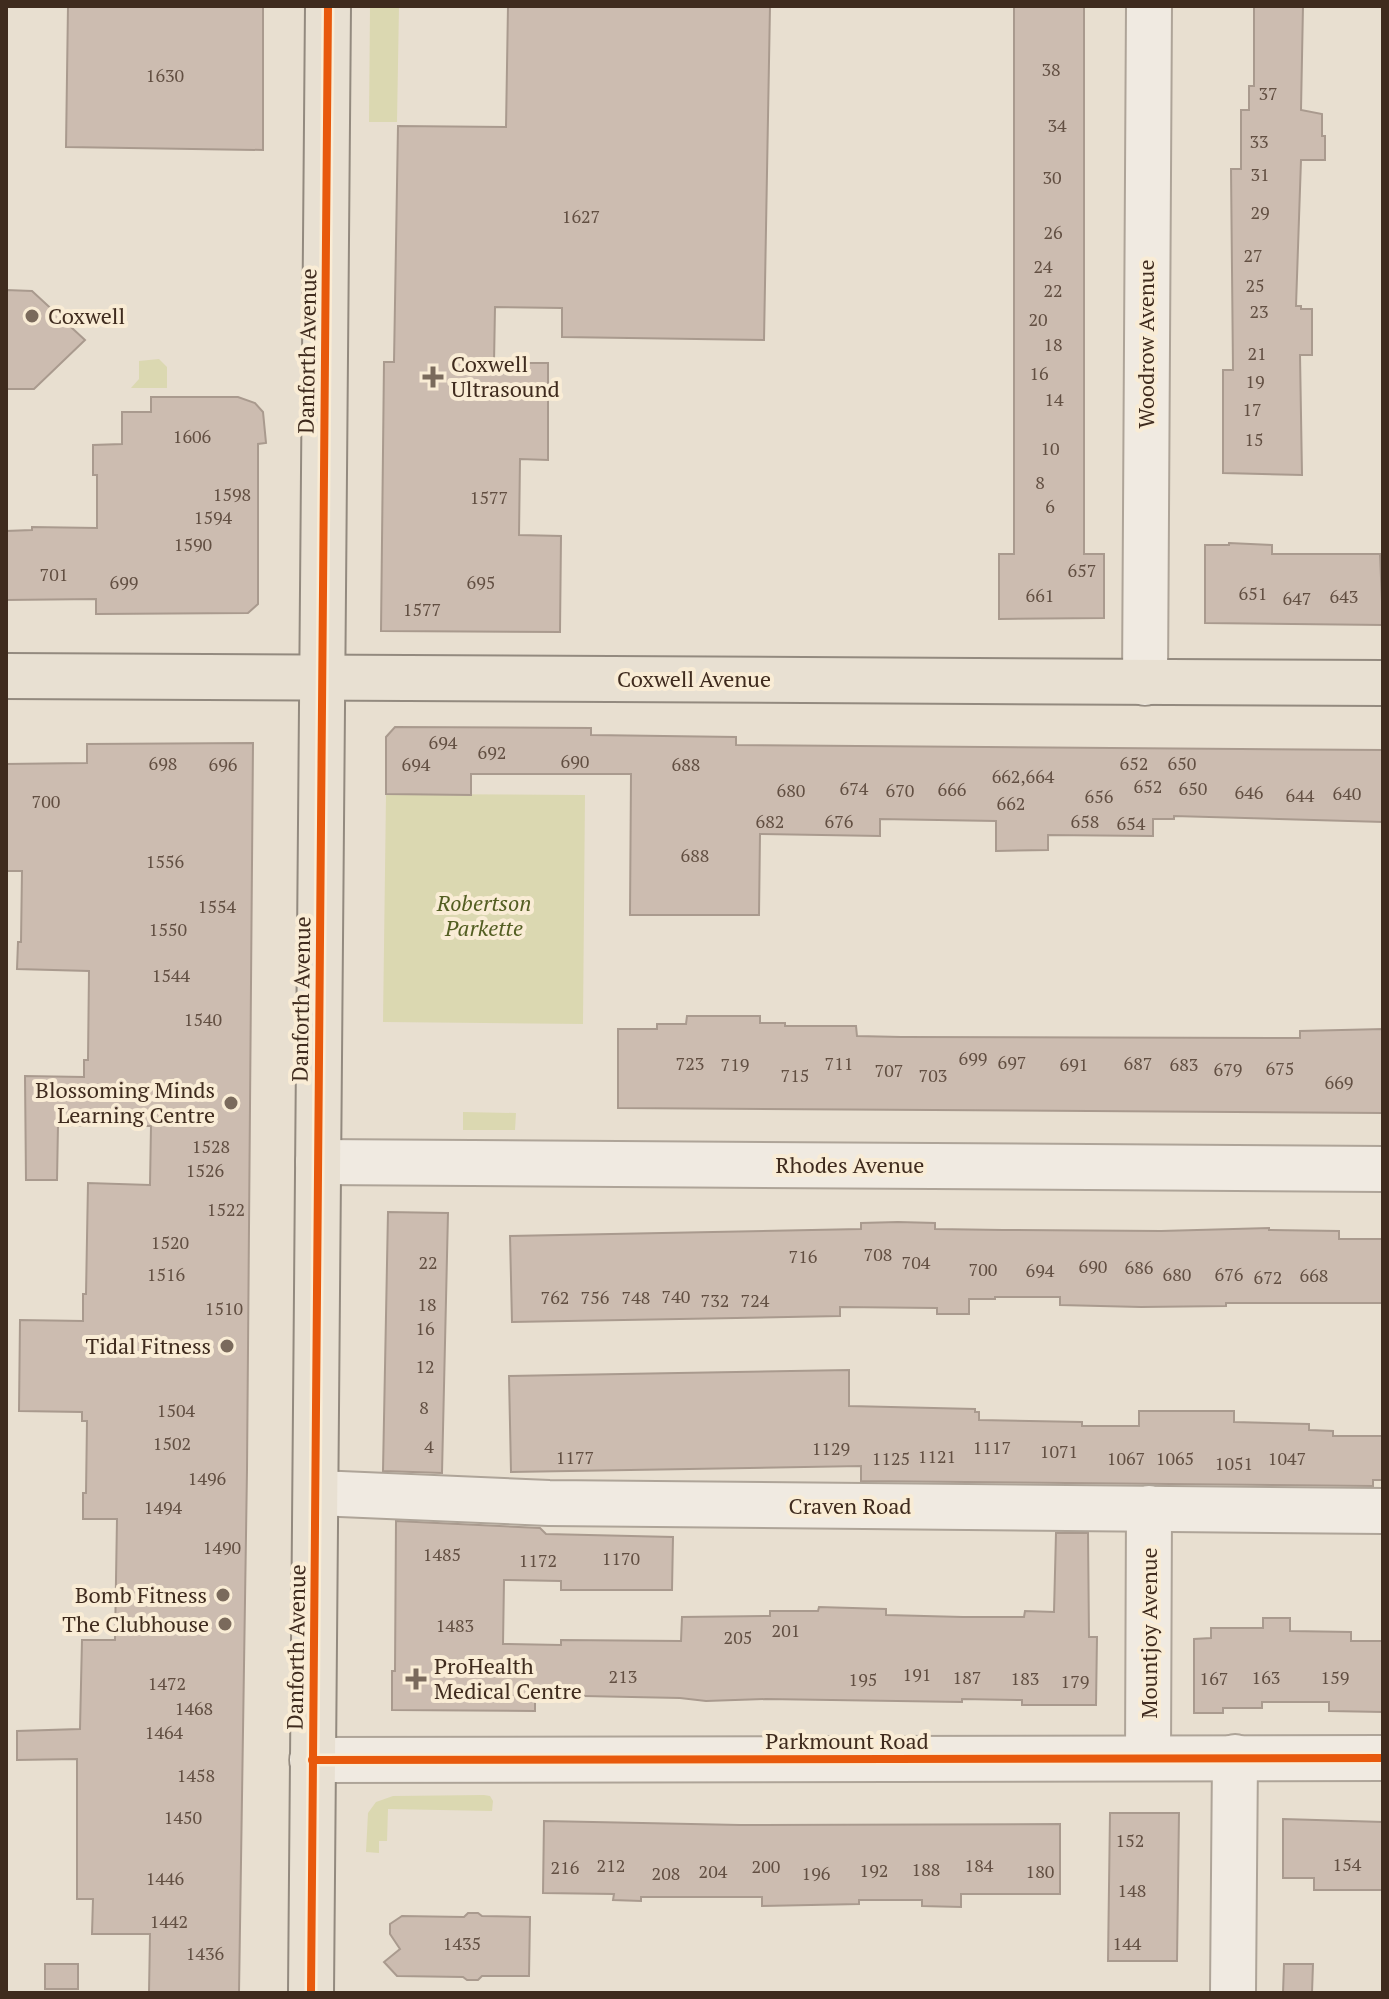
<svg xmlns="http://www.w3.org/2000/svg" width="1389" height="1999" font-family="'PT Serif',serif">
	<rect width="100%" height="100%" fill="#e8dfd0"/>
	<g fill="#dbd8b1">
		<polygon points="370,6 399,6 397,122 369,122"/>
		<polygon points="159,359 167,367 167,388 131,388 139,379 139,361"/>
		<polygon points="386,794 585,795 583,1024 383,1022"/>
		<polygon points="463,1112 516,1113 515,1130 463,1130"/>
		<polygon points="484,1795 490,1796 493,1801 492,1811 388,1809 387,1841 379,1841 379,1853 366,1852 368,1813 376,1802 393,1796"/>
	</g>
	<g fill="#ccbcb0" stroke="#a99a8e" stroke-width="2">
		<polygon points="68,6 263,6 263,150 66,147"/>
		<polygon points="508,6 770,6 764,340 562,337 562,308 495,307 494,363 548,363 548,460 520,459 519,535 561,536 560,632 381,631 384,362 394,362 398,126 506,127"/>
		<polygon points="1014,6 1084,6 1084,554 1104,554 1104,618 999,619 999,554 1014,554"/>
		<polygon points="1254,6 1303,6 1301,110 1322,114 1322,136 1325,136 1325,160 1301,160 1296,306 1301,306 1301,309 1312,309 1312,355 1300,355 1302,475 1223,473 1223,370 1233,370 1231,169 1241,169 1241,110 1249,110 1249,86 1254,86"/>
		<polygon points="6,290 32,291 85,340 34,389 6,389"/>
		<polygon points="151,397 238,397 255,403 263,412 266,443 258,444 258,604 248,613 96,614 96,599 6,600 6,531 32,530 32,527 97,528 97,475 93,475 93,445 122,444 122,412 151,412"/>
		<polygon points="1229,543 1272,545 1272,554 1380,554 1383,625 1205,623 1205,545 1229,545"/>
		<polygon points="395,727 591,728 591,735 736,737 736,745 1383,750 1383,822 1174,816 1174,819 1153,819 1153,836 1048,835 1048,850 996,851 996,821 880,819 880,836 760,834 759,915 630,915 631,774 471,774 471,795 386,794 386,737"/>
		<polygon points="253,743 247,1470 239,1993 149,1993 150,1934 92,1934 93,1899 77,1899 77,1759 17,1760 17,1731 80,1729 82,1640 115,1640 117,1519 83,1519 83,1493 86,1493 87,1421 82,1421 82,1412 19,1411 20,1320 83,1321 83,1294 86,1294 88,1183 150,1185 151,1126 58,1125 57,1180 26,1180 25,1076 84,1077 84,1060 88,1060 89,971 17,969 18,942 21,942 22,871 6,871 6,764 87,763 87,744"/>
		<polygon points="687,1016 760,1016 760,1023 785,1023 785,1026 856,1026 857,1036 901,1037 1300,1038 1300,1031 1383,1029 1383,1113 618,1108 618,1029 657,1029 657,1024 686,1024"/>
		<polygon points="388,1212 448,1213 442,1473 383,1471"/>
		<polygon points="898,1222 935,1223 935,1229 1003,1230 1161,1231 1269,1228 1269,1230 1339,1231 1339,1239 1383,1239 1383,1303 1226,1303 1226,1306 1141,1307 1060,1305 1060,1297 995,1297 995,1299 969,1299 969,1314 937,1314 937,1308 840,1307 840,1316 512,1322 510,1236 861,1229 861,1223"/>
		<polygon points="849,1370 849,1406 975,1409 975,1412 979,1412 979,1420 1082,1422 1082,1426 1139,1426 1139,1411 1234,1411 1234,1422 1309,1424 1309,1430 1333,1431 1333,1436 1383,1436 1383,1480 1373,1480 1373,1486 861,1481 861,1466 511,1472 509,1376"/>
		<polygon points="396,1521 540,1528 546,1534 673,1537 672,1590 561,1590 561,1581 504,1580 503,1644 561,1645 561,1640 681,1641 682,1617 770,1616 770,1611 818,1611 819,1607 886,1609 886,1615 963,1617 1024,1617 1025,1611 1054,1612 1056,1533 1088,1533 1089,1637 1097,1637 1096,1705 1022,1705 1022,1700 962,1699 962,1702 766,1699 706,1701 680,1698 535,1695 535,1711 392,1710 392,1671 395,1671"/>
		<polygon points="1263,1618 1290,1618 1290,1631 1351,1632 1351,1641 1383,1641 1383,1712 1329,1711 1329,1702 1262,1702 1262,1708 1223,1708 1223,1713 1194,1713 1194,1639 1211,1638 1211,1628 1263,1628"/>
		<polygon points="1110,1813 1179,1813 1177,1961 1108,1961"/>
		<polygon points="1283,1819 1383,1822 1383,1890 1314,1890 1314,1878 1283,1878"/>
		<polygon points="544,1821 740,1825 1060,1824 1060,1894 961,1894 961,1907 922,1906 922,1900 859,1900 859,1904 762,1906 762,1897 641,1897 641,1901 613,1900 614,1894 543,1893"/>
		<polygon points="468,1913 478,1913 482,1916 530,1917 529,1976 482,1976 478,1980 467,1980 463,1977 397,1976 384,1962 400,1949 390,1934 390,1924 402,1916 464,1917"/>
		<rect x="45" y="1964" width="33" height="25"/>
		<polygon points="1284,1964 1313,1964 1312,1993 1283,1993"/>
	</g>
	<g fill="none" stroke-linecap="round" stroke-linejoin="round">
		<g stroke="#aea498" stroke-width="48">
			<g id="minor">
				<polyline points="1145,683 1149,6"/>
				<polyline points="318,1162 1383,1169"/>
				<polyline points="317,1493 549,1503 1383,1511"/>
				<polyline points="1148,1757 1149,1508"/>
				<polyline points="312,1760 1383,1758"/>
				<polyline points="1233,1993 1235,1757"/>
			</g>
		</g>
		<g stroke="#938a7f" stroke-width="48">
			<g id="major">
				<polyline points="6,676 1383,683"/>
				<polyline points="311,1993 328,6"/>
			</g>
		</g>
		<use href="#minor" stroke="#f0eae1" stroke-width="44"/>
		<use href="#major" stroke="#e8e0d2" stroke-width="44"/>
		<g stroke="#f9ecd5" stroke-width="13">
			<g id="cycleway">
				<polyline points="312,1760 1383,1758"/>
				<polyline points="311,1993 328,6"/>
			</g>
		</g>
		<use href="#cycleway" stroke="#e8590c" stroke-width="8"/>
	</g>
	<g fill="#7a6a5c" stroke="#f9ecd5" stroke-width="3">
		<circle cx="32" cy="316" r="8"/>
		<path d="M429 365h8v8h8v8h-8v8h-8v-8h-8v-8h8z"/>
		<circle cx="231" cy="1103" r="8"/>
		<circle cx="227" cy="1346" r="8"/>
		<circle cx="223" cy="1595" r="8"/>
		<circle cx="225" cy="1624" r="8"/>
		<path d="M412 1667h8v8h8v8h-8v8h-8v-8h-8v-8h8z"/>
	</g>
	<g text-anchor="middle" stroke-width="8" stroke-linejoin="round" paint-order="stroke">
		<g font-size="18" fill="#624f42">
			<text x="1051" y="76">38</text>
			<text x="165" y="82">1630</text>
			<text x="1268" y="100">37</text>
			<text x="1057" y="132">34</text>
			<text x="1259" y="148">33</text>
			<text x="1260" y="181">31</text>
			<text x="1052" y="184">30</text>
			<text x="1260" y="219">29</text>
			<text x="581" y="223">1627</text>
			<text x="1053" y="239">26</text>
			<text x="1253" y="262">27</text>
			<text x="1043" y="273">24</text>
			<text x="1255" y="292">25</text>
			<text x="1053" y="297">22</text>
			<text x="1259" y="318">23</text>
			<text x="1038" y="326">20</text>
			<text x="1053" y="351">18</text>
			<text x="1257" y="360">21</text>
			<text x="1039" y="380">16</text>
			<text x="1255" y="388">19</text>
			<text x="1054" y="406">14</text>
			<text x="1252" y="416">17</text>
			<text x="192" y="443">1606</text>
			<text x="1254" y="446">15</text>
			<text x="1050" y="455">10</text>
			<text x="1040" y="489">8</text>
			<text x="232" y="501">1598</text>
			<text x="489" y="504">1577</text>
			<text x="1050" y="513">6</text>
			<text x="213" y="524">1594</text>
			<text x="193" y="551">1590</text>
			<text x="1082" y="577">657</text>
			<text x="54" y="581">701</text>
			<text x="124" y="589">699</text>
			<text x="481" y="589">695</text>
			<text x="1253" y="600">651</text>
			<text x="1040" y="602">661</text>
			<text x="1344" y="603">643</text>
			<text x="1297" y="605">647</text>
			<text x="422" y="616">1577</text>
			<text x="443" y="749">694</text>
			<text x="492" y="759">692</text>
			<text x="575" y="768">690</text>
			<text x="163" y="770">698</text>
			<text x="1134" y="770">652</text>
			<text x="1182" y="770">650</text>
			<text x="223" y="771">696</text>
			<text x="416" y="771">694</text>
			<text x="686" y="771">688</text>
			<text x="1023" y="783">662,664</text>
			<text x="1148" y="793">652</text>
			<text x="854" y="795">674</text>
			<text x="1193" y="795">650</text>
			<text x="952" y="796">666</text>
			<text x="791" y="797">680</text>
			<text x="900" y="797">670</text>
			<text x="1249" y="799">646</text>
			<text x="1347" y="800">640</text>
			<text x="1300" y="802">644</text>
			<text x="1099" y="803">656</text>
			<text x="46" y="808">700</text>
			<text x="1011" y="810">662</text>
			<text x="770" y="828">682</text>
			<text x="839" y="828">676</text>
			<text x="1085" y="828">658</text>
			<text x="1131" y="830">654</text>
			<text x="695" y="862">688</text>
			<text x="165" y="868">1556</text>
			<text x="217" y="913">1554</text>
			<text x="168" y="936">1550</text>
			<text x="171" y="982">1544</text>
			<text x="203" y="1026">1540</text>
			<text x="973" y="1065">699</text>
			<text x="1012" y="1069">697</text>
			<text x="690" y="1070">723</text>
			<text x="839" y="1070">711</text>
			<text x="1138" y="1070">687</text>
			<text x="735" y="1071">719</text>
			<text x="1074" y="1071">691</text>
			<text x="1184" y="1071">683</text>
			<text x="1280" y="1075">675</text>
			<text x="1228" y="1076">679</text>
			<text x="889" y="1077">707</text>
			<text x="795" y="1082">715</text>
			<text x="933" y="1082">703</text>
			<text x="1339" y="1089">669</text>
			<text x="211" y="1153">1528</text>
			<text x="205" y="1177">1526</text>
			<text x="226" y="1216">1522</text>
			<text x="170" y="1249">1520</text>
			<text x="878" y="1261">708</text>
			<text x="803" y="1263">716</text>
			<text x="428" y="1269">22</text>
			<text x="916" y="1269">704</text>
			<text x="1093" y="1273">690</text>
			<text x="1139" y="1274">686</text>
			<text x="983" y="1276">700</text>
			<text x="1040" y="1277">694</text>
			<text x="166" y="1281">1516</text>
			<text x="1177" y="1281">680</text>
			<text x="1229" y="1281">676</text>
			<text x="1314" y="1282">668</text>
			<text x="1268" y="1284">672</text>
			<text x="676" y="1303">740</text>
			<text x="555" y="1304">762</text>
			<text x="595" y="1304">756</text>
			<text x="636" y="1304">748</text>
			<text x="715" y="1307">732</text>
			<text x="755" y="1307">724</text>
			<text x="427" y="1311">18</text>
			<text x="224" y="1315">1510</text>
			<text x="425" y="1335">16</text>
			<text x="425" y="1373">12</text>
			<text x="424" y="1414">8</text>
			<text x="176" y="1417">1504</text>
			<text x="172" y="1450">1502</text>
			<text x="429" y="1453">4</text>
			<text x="992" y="1454">1117</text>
			<text x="831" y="1455">1129</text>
			<text x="1059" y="1458">1071</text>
			<text x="937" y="1463">1121</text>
			<text x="575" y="1464">1177</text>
			<text x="891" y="1465">1125</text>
			<text x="1126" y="1465">1067</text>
			<text x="1175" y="1465">1065</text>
			<text x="1287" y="1465">1047</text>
			<text x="1234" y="1470">1051</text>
			<text x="207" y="1485">1496</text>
			<text x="163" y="1514">1494</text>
			<text x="222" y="1554">1490</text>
			<text x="442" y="1561">1485</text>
			<text x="621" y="1565">1170</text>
			<text x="538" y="1567">1172</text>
			<text x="455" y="1632">1483</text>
			<text x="786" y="1637">201</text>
			<text x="738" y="1644">205</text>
			<text x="917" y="1681">191</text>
			<text x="623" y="1683">213</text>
			<text x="967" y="1684">187</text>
			<text x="1266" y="1684">163</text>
			<text x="1335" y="1684">159</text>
			<text x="1025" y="1685">183</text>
			<text x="1214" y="1685">167</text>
			<text x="863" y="1686">195</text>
			<text x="1075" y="1688">179</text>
			<text x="167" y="1690">1472</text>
			<text x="194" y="1715">1468</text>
			<text x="164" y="1739">1464</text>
			<text x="196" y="1782">1458</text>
			<text x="183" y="1824">1450</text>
			<text x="1130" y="1847">152</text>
			<text x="1347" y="1871">154</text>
			<text x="611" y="1872">212</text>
			<text x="979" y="1872">184</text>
			<text x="766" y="1873">200</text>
			<text x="565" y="1874">216</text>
			<text x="926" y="1876">188</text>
			<text x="874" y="1877">192</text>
			<text x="713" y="1878">204</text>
			<text x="1040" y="1878">180</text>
			<text x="666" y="1880">208</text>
			<text x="816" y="1880">196</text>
			<text x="165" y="1885">1446</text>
			<text x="1132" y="1897">148</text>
			<text x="169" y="1928">1442</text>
			<text x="462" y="1950">1435</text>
			<text x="1127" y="1950">144</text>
			<text x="205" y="1960">1436</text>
		</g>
		<g font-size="22" fill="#3f2b1e" stroke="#f9ecd5" text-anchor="end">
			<text x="48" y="324" text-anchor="start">Coxwell</text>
			<text x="451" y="372" text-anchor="start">Coxwell<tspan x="451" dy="25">Ultrasound</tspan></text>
			<text x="215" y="1098">Blossoming Minds<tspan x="215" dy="25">Learning Centre</tspan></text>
			<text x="211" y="1354">Tidal Fitness</text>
			<text x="207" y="1603">Bomb Fitness</text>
			<text x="209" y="1632">The Clubhouse</text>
			<text x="434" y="1674" text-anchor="start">ProHealth<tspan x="434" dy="25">Medical Centre</tspan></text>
		</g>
		<g font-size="22" fill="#3f2b1e" stroke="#f9ecd5">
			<text transform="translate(1146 344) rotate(-90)" y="8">Woodrow Avenue</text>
			<text transform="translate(307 351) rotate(-89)" y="8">Danforth Avenue</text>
			<text x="694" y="687">Coxwell Avenue</text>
			<text transform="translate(301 999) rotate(-89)" y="8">Danforth Avenue</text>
			<text x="850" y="1173">Rhodes Avenue</text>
			<text x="850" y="1514">Craven Road</text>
			<text transform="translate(1149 1633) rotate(-90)" y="8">Mountjoy Avenue</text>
			<text transform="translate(296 1647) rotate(-89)" y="8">Danforth Avenue</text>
			<text x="847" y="1749">Parkmount Road</text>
		</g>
		<g font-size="22" font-style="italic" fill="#535e22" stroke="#f9ecd5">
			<text x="484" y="911">Robertson<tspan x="484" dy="25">Parkette</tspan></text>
		</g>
	</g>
	<rect width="1389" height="1999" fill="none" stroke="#3f2b1e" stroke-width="16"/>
</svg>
